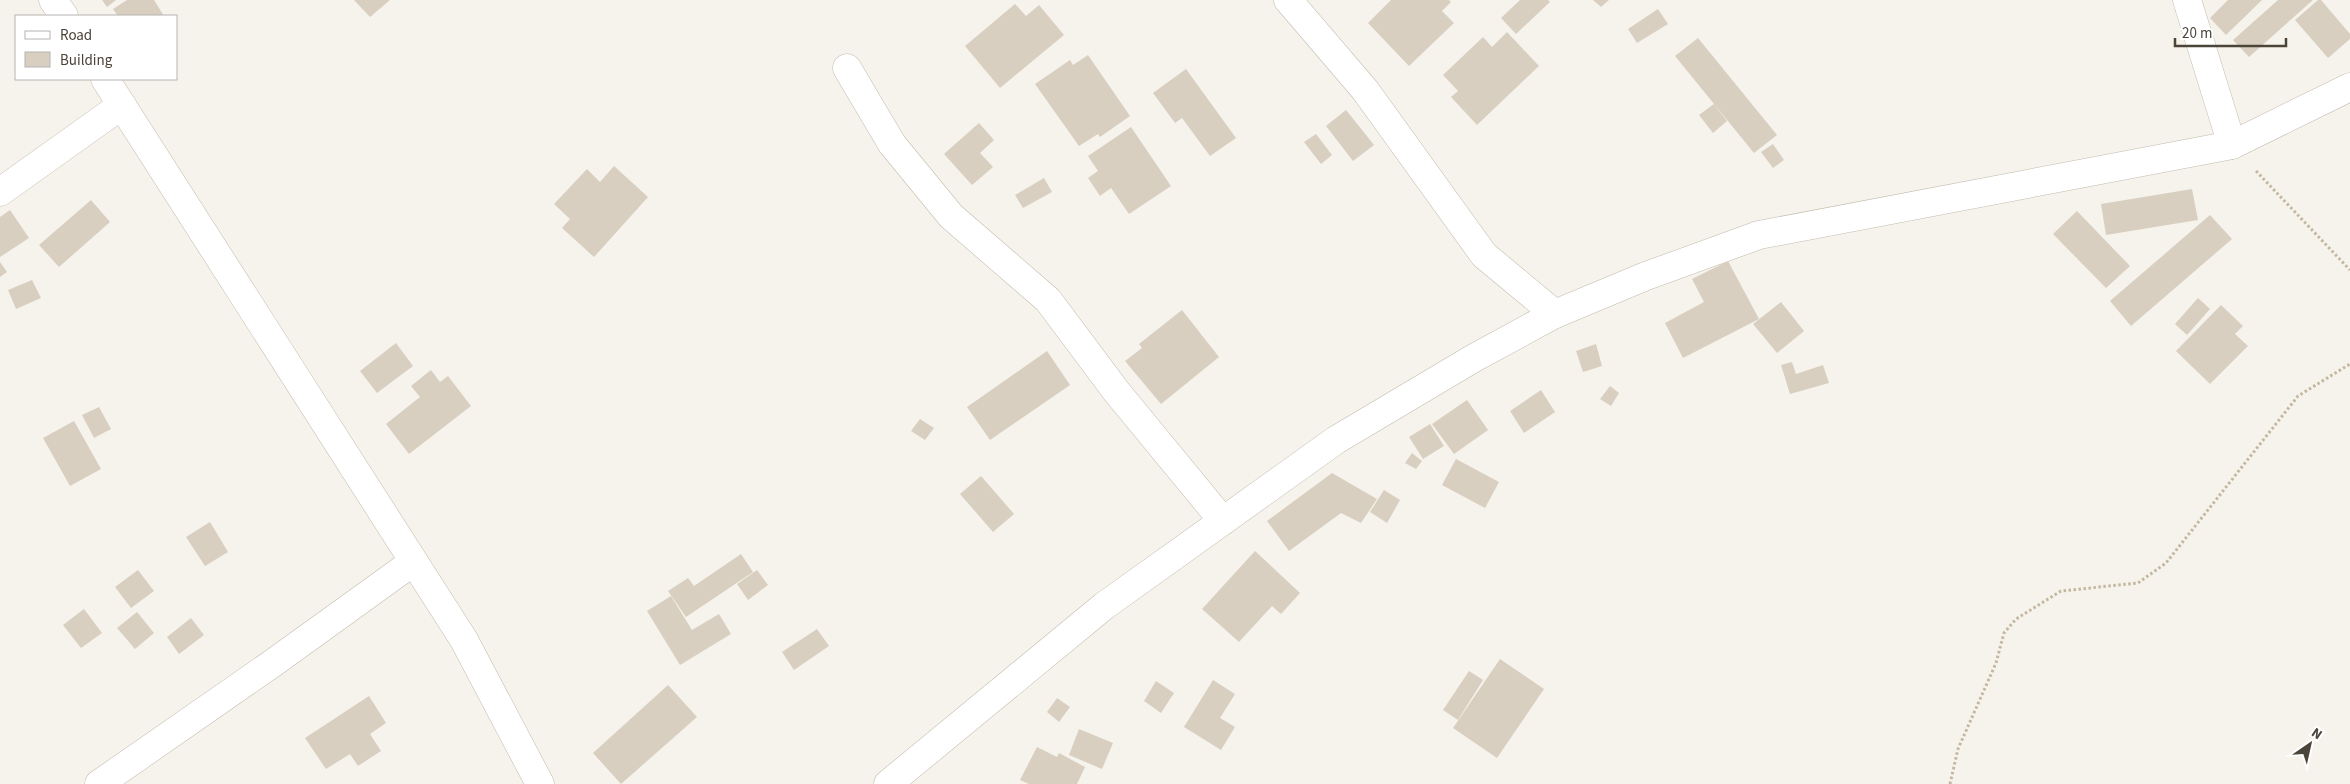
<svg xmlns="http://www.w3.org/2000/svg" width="2350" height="784" font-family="'Source Sans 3',sans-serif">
	<rect width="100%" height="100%" fill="#f6f3ec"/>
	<g fill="#d8cfc1">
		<polygon points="102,0 116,0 107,7"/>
		<polygon points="127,0 154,0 164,16 118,16 113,9"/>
		<polygon points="354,0 390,0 370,17"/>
		<polygon points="1391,0 1449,0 1451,2 1442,11 1454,23 1409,66 1368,23"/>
		<polygon points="1520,0 1548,0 1550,2 1516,34 1501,18"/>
		<polygon points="1593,0 1609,0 1601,7"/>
		<polygon points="2228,0 2262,0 2226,35 2210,18"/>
		<polygon points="2278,0 2313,0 2249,57 2233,40"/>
		<polygon points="2318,0 2321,0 2350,34 2350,39 2328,58 2295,20"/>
		<polygon points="1015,4 1026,16 1039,5 1064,35 1000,88 965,46"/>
		<polygon points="1658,9 1668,24 1637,43 1628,29"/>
		<polygon points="1507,32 1539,66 1477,125 1451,97 1458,91 1443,75 1483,37 1492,47"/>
		<polygon points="1698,38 1777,135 1754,153 1675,56"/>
		<polygon points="1088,55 1130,116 1100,137 1098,134 1079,146 1035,84 1070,60 1073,65"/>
		<polygon points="1186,69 1236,138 1210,156 1182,118 1175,123 1153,93"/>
		<polygon points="1714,104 1727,121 1713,133 1699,115"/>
		<polygon points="1346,110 1374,145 1353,161 1326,126"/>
		<polygon points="979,123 994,140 980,153 993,167 972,185 944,154"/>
		<polygon points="1131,127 1171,186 1129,214 1111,188 1100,196 1088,178 1098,171 1088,156"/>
		<polygon points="1316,134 1332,155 1321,164 1304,142"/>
		<polygon points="1773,144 1784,160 1773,168 1761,152"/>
		<polygon points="614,166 648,197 594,257 562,228 570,219 554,204 587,169 600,182"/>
		<polygon points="1044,178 1052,192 1023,208 1015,195"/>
		<polygon points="2192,189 2198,220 2106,235 2101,204"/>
		<polygon points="91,200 110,222 59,267 39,245"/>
		<polygon points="10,210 29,238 0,257 0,217"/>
		<polygon points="2077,211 2130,266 2106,288 2053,234"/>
		<polygon points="2210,215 2232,239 2131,326 2110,301"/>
		<polygon points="1728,261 1759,319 1683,358 1665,323 1704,302 1692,279"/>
		<polygon points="0,262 7,272 0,277"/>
		<polygon points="32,280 41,298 16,309 8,290"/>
		<polygon points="2198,298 2210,309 2187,335 2175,324"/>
		<polygon points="1781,302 1804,331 1777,353 1753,324"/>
		<polygon points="2221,305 2243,326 2235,334 2248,346 2210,384 2176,351"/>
		<polygon points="1182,310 1219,357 1161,404 1125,361 1142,348 1139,344"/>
		<polygon points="396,343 413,366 377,393 360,371"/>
		<polygon points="1596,344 1602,366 1583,372 1576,351"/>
		<polygon points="1047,351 1070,385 990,440 967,407"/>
		<polygon points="1792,362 1796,374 1823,365 1829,383 1790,394 1781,365"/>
		<polygon points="431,370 440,382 448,376 471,406 409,454 386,424 420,397 411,386"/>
		<polygon points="1610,386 1619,393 1611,406 1600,399"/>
		<polygon points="1541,390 1555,412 1524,433 1510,411"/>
		<polygon points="1467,400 1488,430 1454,454 1432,424"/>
		<polygon points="99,407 111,429 94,438 82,415"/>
		<polygon points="920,419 934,428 925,440 911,431"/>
		<polygon points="74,421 101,469 70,486 43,438"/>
		<polygon points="1430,424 1444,446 1423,459 1409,437"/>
		<polygon points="1412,453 1422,461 1416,469 1405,463"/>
		<polygon points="1456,459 1499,482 1485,508 1442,485"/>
		<polygon points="1332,473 1377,499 1361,523 1341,513 1289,551 1267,521"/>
		<polygon points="981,476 1014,514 993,532 960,494"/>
		<polygon points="1384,490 1400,500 1387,523 1370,512"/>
		<polygon points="210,522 228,552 205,566 186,537"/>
		<polygon points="1255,551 1300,593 1281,614 1272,606 1239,642 1202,609"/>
		<polygon points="741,554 753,572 686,617 668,591 688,578 694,586"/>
		<polygon points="138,570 154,591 131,608 115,587"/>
		<polygon points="757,570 768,585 748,600 737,584"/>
		<polygon points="671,596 692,630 719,614 731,634 680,665 647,611"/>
		<polygon points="84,609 102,633 81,648 63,625"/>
		<polygon points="137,612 154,633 135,649 117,628"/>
		<polygon points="191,618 204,635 179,654 167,637"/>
		<polygon points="817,629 829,646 794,670 782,652"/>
		<polygon points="1500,659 1544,689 1497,758 1453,728"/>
		<polygon points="1469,671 1483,680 1458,720 1443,710"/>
		<polygon points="1213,680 1235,694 1220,718 1235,727 1221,750 1184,727"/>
		<polygon points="1156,681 1174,693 1161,713 1144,701"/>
		<polygon points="668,685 697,717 621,784 593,753"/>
		<polygon points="369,696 386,723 370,734 381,751 358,766 350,754 326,769 305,738"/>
		<polygon points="1057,698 1070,707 1059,722 1047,712"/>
		<polygon points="1079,729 1113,743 1102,769 1069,755"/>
		<polygon points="1037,747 1057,757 1059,753 1085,767 1077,784 1029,784 1020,780"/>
	</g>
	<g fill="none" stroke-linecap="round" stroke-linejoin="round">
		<g stroke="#c2bbae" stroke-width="29">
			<g id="minor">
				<polyline points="53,0 64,16"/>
				<polyline points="1288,0 1365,90 1484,255 1555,314"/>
				<polyline points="2187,0 2232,145"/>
				<polyline points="847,68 892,144 951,216 1048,300 1116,391 1223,521"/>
				<polyline points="105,79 464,640 540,784"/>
				<polyline points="0,192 122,105"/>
				<polyline points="99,784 273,663 413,562"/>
				<polyline points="888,784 1104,606 1336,440 1474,358 1555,314 1646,276 1759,235 2232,145 2350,87"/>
			</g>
		</g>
		<g stroke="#c4b79f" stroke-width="3" stroke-dasharray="2.5 2.5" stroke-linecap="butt">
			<polyline points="2256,171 2350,270"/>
			<polyline points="1950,784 1958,749 1996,663 2004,633 2016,619 2061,591 2138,583 2166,563 2298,396 2350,364"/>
		</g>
		<use href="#minor" stroke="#fff" stroke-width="28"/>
	</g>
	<rect x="15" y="15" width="162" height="65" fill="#ffffff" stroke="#b7b4b0"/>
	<rect x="25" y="31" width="25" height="8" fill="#ffffff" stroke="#b7b4b0"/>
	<text x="60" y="40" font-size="15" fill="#4b4439">Road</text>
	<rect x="25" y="52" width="25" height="15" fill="#d8cfc1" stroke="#b7b4b0"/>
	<text x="60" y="65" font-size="15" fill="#4b4439">Building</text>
	<g transform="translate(2310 744) rotate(34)" stroke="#ffffff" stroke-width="4" paint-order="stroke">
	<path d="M0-4L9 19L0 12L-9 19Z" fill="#4b4439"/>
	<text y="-8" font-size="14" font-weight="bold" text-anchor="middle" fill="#4b4439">N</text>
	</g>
	<path d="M2175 38v8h111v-8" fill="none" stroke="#4b4439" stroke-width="2.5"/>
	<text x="2182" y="38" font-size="15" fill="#4b4439" stroke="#ffffff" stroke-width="4" paint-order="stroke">20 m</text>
</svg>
